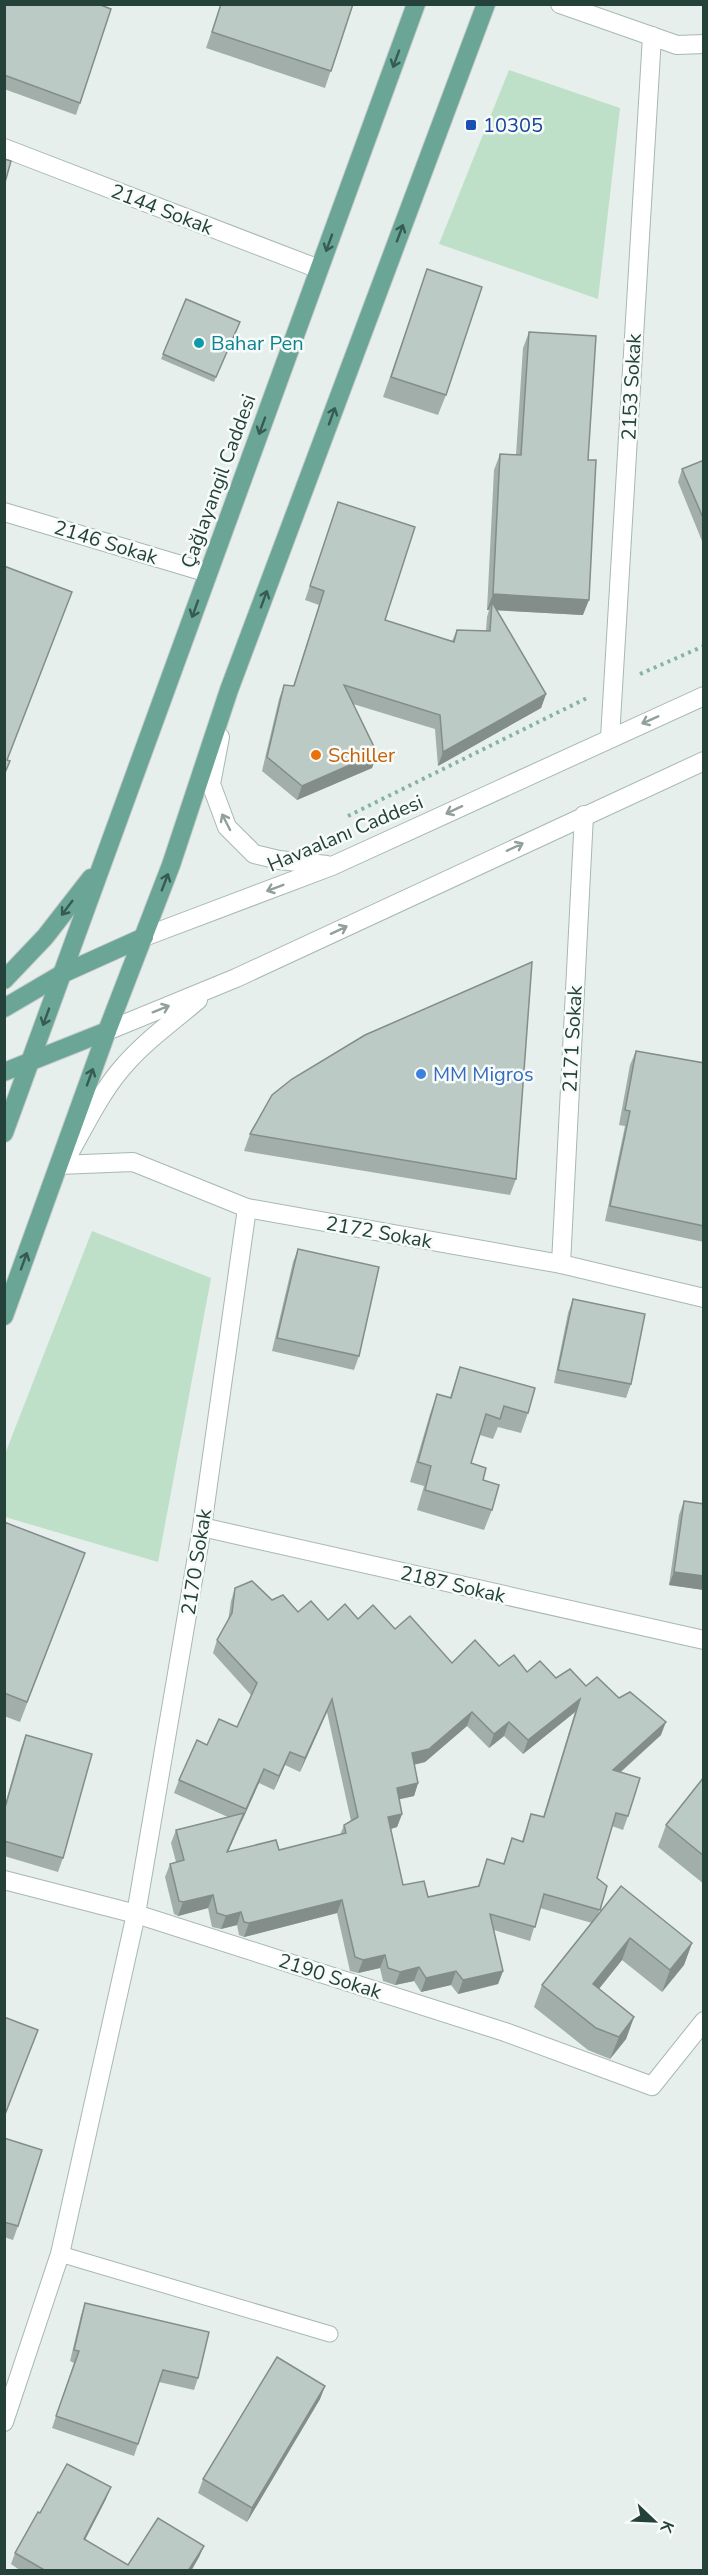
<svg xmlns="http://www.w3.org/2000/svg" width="708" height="2575" font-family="'Nunito Sans',sans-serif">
	<rect width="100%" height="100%" fill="#e6efeb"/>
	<g fill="#bfe0c8">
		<polygon points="509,70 620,108 598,299 439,244"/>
		<polygon points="92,1231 211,1278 158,1562 5,1517 5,1454"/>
	</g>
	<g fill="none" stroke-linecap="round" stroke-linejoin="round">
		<g stroke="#a8b8b2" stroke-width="17">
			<polyline id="service" points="60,2254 330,2334"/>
		</g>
		<g stroke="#a8b8b2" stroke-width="20">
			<g id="minor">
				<polyline points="560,4 677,45 704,44"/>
				<polyline points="4,148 319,269"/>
				<polyline points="4,512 208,573"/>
				<polyline points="610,738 652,36"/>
				<polyline points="59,1165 133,1162 247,1208 561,1264 704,1298"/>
				<polyline points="561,1264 584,815"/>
				<polyline points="202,1527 704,1640"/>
				<polyline points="4,1880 136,1914 505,2032 652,2086 704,2021"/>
				<polyline points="4,2422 60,2254 136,1914 202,1527 247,1208"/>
			</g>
		</g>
		<g stroke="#a8b8b2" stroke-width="20">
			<g id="tertiary">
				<polyline points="220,737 211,784 227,827 254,854 279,860 327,865"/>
				<polyline points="144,937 332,866 704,696"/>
				<polyline points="107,1031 236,978 704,761"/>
				<path d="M66,1159C84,1128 99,1095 122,1068C144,1042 172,1022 198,1000"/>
			</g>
		</g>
		<g stroke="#c2cac8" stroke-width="20">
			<g id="primary">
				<polyline points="4,980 45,937 91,878"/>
				<polyline points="4,1008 62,974 144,937"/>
				<polyline points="4,1072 107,1031"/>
				<polyline points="4,1133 416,4"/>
				<polyline points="4,1316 107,1031 171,865 229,690 486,4"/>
			</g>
		</g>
		<g stroke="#86b3a5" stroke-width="4" stroke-dasharray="3 4.5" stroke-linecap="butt">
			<polyline points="640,674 704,646"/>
			<polyline points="348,816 587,698"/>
		</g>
		<use href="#service" stroke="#fff" stroke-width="15"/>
		<use href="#minor" stroke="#fff" stroke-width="18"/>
		<use href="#tertiary" stroke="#fff" stroke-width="18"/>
		<use href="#primary" stroke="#6aa596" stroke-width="18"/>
	</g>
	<g fill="#a1aea9" fill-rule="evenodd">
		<polygon points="4,4 80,103 76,115 4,89"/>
		<polygon points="221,4 353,4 325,88 206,48"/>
		<polygon points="427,269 446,395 438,415 383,397"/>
		<polygon points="186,299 240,322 214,382 161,359"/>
		<polygon points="529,332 588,460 583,615 496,610 546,694 541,708 438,766 435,729 353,704 377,753 372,768 297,800 262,771 279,699 284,685 293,686 319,605 305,600 338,502 385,620 452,641 457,630 486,631 487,617 489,610 487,610 494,470 500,454 516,455 523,348"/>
		<polygon points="704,460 704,546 678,482 682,469"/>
		<polygon points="636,1051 704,1063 704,1242 605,1221 625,1126 619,1125 630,1065"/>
		<polygon points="250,1134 516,1179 510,1195 244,1151"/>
		<polygon points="298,1249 359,1356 354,1370 272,1351 293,1262"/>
		<polygon points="573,1299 631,1384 626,1398 554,1383 568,1313"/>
		<polygon points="460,1367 528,1413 521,1433 498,1427 493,1439 480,1435 471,1463 483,1480 492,1510 484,1530 417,1510 424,1486 410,1482 430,1414 437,1394 450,1397"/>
		<polygon points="684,1501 704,1504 704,1590 669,1585 679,1515"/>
		<polygon points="4,1522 85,1553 20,1722 4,1716"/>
		<path d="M235,1588L272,1600L298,1612L328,1620L358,1619L395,1629L452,1663L499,1666L586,1686L619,1698L661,1735L621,1772L628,1816L623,1830L612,1826L597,1878L607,1886L598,1915L692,1943L684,1965L662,1992L622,1960L599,1989L634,2017L626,2039L610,2059L588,2050L534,2007L542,1985L592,1923L540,1908L530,1941L494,1930L503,1971L498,1984L458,1994L451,1985L421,1992L414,1981L395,1985L383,1981L380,1968L358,1973L350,1971L337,1913L244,1937L239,1935L237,1925L221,1929L212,1927L208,1908L178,1916L174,1914L165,1877L170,1864L176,1862L171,1843L176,1830L228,1817L174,1793L179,1780L207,1745L237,1727L251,1695L213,1653L217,1640L228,1621L231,1601ZM327,1712L351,1821L344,1825L340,1835L279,1850L228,1852L259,1783L274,1790L285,1765L300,1772ZM575,1712L543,1817L531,1814L522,1841L512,1838L503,1864L487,1859L478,1886L428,1897L403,1885L391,1829L397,1827L402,1814L399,1799L414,1796L418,1783L414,1765L425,1762L467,1726L489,1748L504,1736L523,1754Z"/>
		<polygon points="26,1735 63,1858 58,1872 4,1856 4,1808 21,1748"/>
		<polygon points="704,1777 704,1884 658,1847 666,1825"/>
		<polygon points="4,2138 18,2226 13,2240 4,2237"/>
		<polygon points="85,2303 198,2378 194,2390 159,2382 134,2456 52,2428 74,2363 70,2361 81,2315"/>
		<polygon points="325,2386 320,2399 247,2522 198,2493 203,2479"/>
		<polygon points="106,2499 85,2540 128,2565 204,2546 199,2557 191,2571 21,2571 11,2564 15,2553 40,2513"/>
	</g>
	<g fill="#838d89">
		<polygon points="493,594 589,600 583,615 491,610 492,602 489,610 487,610"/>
		<polygon points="546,694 541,708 438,766 443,752"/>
		<polygon points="377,753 372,768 297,800 302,786"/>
		<polygon points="674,1572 704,1576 704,1590 669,1585"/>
		<polygon points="332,1699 327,1712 300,1772 305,1758"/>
		<polygon points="580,1699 575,1712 523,1754 528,1740"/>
		<polygon points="472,1712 467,1726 425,1762 407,1766 412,1753"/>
		<polygon points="509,1722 504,1736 489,1748 494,1734"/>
		<polygon points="666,1722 661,1735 608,1783 613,1770"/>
		<polygon points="290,1752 285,1765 274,1790 279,1776"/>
		<polygon points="264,1769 259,1783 241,1823 246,1809"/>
		<polygon points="418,1783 414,1796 392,1801 397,1788"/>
		<polygon points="244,1813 239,1826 222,1866 227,1852"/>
		<polygon points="402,1814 397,1827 383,1831 388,1817"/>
		<polygon points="213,1895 208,1908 178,1916 183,1902"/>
		<polygon points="342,1900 337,1913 244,1937 249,1923"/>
		<polygon points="241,1912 237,1925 221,1929 226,1916"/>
		<polygon points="630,1938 622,1960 585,2006 593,1984"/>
		<polygon points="692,1943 684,1965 662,1992 670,1970"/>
		<polygon points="385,1955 380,1968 358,1973 363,1960"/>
		<polygon points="419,1967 414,1981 395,1985 400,1972"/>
		<polygon points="456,1971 451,1985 421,1992 426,1978"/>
		<polygon points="503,1971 498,1984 458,1994 463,1980"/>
		<polygon points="634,2017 626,2039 610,2059 619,2037"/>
		<polygon points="325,2386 320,2399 247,2522 252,2508"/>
		<polygon points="111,2487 106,2499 79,2551 84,2539"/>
		<polygon points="204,2546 199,2557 191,2571 188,2571"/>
	</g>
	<g fill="#bbcac4" stroke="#838d89" stroke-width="1.5" fill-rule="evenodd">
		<polygon points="4,4 98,4 111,9 80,103 4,75"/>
		<polygon points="221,4 353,4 331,71 212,32"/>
		<polygon points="4,159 11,161 4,186"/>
		<polygon points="427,269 482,287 446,395 391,377"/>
		<polygon points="186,299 240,322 216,377 163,354"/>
		<polygon points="529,332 596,336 588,460 596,460 589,600 493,594 500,454 521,455"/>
		<polygon points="704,460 704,520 682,469"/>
		<polygon points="338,502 415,527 385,620 454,642 457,630 490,631 492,602 546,694 443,752 440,715 344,685 377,753 302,786 267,757 284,685 294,686 324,591 310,586"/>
		<polygon points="4,566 72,592 7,760 10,761 4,775"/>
		<polygon points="532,962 516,1179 250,1134 272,1095 292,1079 365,1035"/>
		<polygon points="636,1051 704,1063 704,1226 610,1206 630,1111 625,1110"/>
		<polygon points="298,1249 379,1267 359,1356 277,1338"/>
		<polygon points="573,1299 645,1314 631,1384 558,1370"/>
		<polygon points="460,1367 535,1388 528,1413 504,1406 500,1419 486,1414 471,1463 486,1468 483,1480 499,1485 492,1510 425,1490 431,1466 418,1462 437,1394 451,1398"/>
		<polygon points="684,1501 704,1504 704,1576 674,1572"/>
		<polygon points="4,1522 85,1553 27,1702 4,1693"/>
		<path d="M252,1581L272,1600L283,1595L298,1612L311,1601L328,1620L345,1604L358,1619L373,1605L395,1629L410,1616L452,1663L475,1640L499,1666L514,1655L527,1672L540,1661L556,1678L570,1669L586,1686L597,1677L619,1698L630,1692L666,1722L613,1770L640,1778L628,1816L616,1813L597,1878L607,1886L600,1910L544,1894L535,1927L490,1914L503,1971L463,1980L456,1971L426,1978L419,1967L400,1972L388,1968L385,1955L363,1960L355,1957L342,1900L249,1923L244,1922L241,1912L226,1916L217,1913L213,1895L183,1902L179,1901L170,1864L184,1860L176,1830L244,1813L227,1852L276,1840L279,1850L346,1833L344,1825L358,1817L332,1699L305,1758L290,1752L279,1776L264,1769L246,1809L179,1780L197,1740L207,1745L219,1719L237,1727L257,1683L217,1640L232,1613L235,1588ZM580,1699L544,1817L531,1814L523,1842L512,1838L504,1864L487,1859L479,1886L428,1897L424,1881L403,1885L388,1817L402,1814L397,1788L418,1783L412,1753L429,1749L472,1712L494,1734L509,1722L528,1740Z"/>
		<polygon points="26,1735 92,1754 63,1858 4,1841 4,1811"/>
		<polygon points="704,1777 704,1856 666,1825"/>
		<polygon points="621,1886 692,1943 670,1970 630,1938 593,1984 634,2017 619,2037 596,2028 542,1985"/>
		<polygon points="4,2017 38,2030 4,2117"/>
		<polygon points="4,2138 42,2150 18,2226 4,2222"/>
		<polygon points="85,2303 209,2332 198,2378 163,2370 138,2444 56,2416 79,2351 74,2350"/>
		<polygon points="277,2357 325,2386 252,2508 203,2479"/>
		<polygon points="67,2464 111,2487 84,2539 128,2565 158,2518 204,2546 188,2571 46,2571 15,2553 38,2512 40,2513"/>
	</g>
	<defs><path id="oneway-shaft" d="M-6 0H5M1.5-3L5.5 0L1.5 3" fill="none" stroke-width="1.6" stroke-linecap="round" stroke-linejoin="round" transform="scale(1.5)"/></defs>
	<g stroke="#365b51">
		<use href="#oneway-shaft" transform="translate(396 59) rotate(110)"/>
		<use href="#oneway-shaft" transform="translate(400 233) rotate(-70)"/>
		<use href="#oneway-shaft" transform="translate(329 243) rotate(110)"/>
		<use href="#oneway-shaft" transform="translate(332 416) rotate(-70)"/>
		<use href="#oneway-shaft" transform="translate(262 426) rotate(110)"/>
		<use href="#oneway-shaft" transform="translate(264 599) rotate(-70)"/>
		<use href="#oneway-shaft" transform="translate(195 609) rotate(110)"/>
		<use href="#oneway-shaft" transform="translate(165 882) rotate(-69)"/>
		<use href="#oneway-shaft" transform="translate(67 908) rotate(127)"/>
		<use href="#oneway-shaft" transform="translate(46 1017) rotate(110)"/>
		<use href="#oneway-shaft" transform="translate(90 1077) rotate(-70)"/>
		<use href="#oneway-shaft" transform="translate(24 1261) rotate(-70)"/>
	</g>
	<g stroke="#92a09c">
		<use href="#oneway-shaft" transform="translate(650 720) rotate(156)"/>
		<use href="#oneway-shaft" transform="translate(454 810) rotate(155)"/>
		<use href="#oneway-shaft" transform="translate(226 822) rotate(-117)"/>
		<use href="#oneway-shaft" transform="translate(515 847) rotate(-25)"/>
		<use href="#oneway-shaft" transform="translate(275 888) rotate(159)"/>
		<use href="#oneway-shaft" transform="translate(339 930) rotate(-25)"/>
		<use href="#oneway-shaft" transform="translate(161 1009) rotate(-22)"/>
	</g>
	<rect fill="#1a4fb4" stroke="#f7fbf9" stroke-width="2" x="465" y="119" width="12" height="12" rx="3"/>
	<circle fill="#0f9aa8" stroke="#f7fbf9" stroke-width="2" cx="199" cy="343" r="6"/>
	<circle fill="#e8710a" stroke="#f7fbf9" stroke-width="2" cx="316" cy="755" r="6"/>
	<circle fill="#3f7fe0" stroke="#f7fbf9" stroke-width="2" cx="421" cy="1074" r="6"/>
	<g text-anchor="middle" stroke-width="5" stroke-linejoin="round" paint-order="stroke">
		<g font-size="20" fill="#164399" stroke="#f7fbf9" text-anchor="start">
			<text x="483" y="132">10305</text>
		</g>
		<g font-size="20" fill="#24423a" stroke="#f7fbf9">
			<text transform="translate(162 209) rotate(21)" y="7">2144 Sokak</text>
			<text transform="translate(631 387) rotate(-87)" y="7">2153 Sokak</text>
			<text transform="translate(218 481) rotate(-70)" y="7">Çağlayangil Caddesi</text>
			<text transform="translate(106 542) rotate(17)" y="7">2146 Sokak</text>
			<text transform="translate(345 833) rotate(-23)" y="7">Havaalanı Caddesi</text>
			<text transform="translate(572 1039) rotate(-87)" y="7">2171 Sokak</text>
			<text transform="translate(379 1232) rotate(10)" y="7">2172 Sokak</text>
			<text transform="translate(196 1562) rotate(-81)" y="7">2170 Sokak</text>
			<text transform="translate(453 1584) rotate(13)" y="7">2187 Sokak</text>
			<text transform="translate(330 1976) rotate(18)" y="7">2190 Sokak</text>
		</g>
		<g font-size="20" fill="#0d838f" stroke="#f7fbf9" text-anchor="start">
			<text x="211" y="350">Bahar Pen</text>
		</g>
		<g font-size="20" fill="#c56008" stroke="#f7fbf9" text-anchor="start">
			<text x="328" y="762">Schiller</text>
		</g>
		<g font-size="20" fill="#366cbe" stroke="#f7fbf9" text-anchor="start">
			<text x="433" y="1081">MM Migros</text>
		</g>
	</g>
	<rect width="708" height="2575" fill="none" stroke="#24423a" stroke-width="12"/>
	<g transform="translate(654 2521) rotate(113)" stroke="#f7fbf9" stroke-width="4.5" paint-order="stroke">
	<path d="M0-4.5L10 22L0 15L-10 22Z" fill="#24423a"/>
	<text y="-9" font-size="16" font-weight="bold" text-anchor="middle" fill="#24423a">K</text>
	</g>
</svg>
